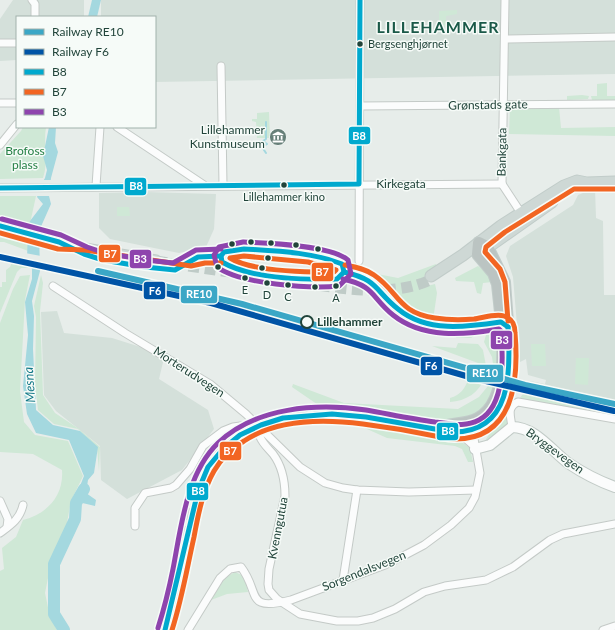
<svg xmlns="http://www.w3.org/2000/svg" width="615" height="630" font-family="Lato,sans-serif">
	<rect width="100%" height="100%" fill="#e7edea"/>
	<g fill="#d4e0da">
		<polygon points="13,0 84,0 84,17 17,17 17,60 0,61 0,19"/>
		<polygon points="101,0 615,0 615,74 155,82 155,17 101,17"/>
		<polygon points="595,188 596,218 603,221 604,295 615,295 615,408 541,394 527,389 530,381 545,384 546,380 528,375 526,359 520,362 513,277 506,256 510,246 573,205 578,195"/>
		<polygon points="146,192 216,194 214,229 206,247 179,253 154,248 110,239 99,228 99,193"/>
		<polygon points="57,311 64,333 112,338 150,350 164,358 159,379 208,410 214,429 182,470 127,499 101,480 100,446 56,411 44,395 41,312"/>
	</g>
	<g fill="#cfe8d6">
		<polygon points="457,10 457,14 446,16 446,26 439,27 439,11"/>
		<polygon points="607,83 607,96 615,96 615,100 592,100 591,96 597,96 597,84"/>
		<polygon points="582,95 589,96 588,99 567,100 567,96"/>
		<polygon points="510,107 559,107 561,128 615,127 615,136 509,134"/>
		<polygon points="269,112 270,138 257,138 256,122 252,121 252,119 257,119 257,113"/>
		<path d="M23,127H46C43,144 49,161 43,178L0,179V154L21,131Z"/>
		<polygon points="0,196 36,196 29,228 0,219"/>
		<polygon points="117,207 129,207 130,216 117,216"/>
		<polygon points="0,235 29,243 31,252 4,242 0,242"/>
		<polygon points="157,256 182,260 184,261 171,268 155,266"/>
		<polygon points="204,260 211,263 213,268 192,266 198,261"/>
		<polygon points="12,262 28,264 28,268 21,268 17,272 0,313 0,287 2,287 2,282 6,282 6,270 10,267"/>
		<path d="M436,264L435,269L425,275L423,280L427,286L435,284L437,293L433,320C404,312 392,295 372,273L398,278Z"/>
		<polygon points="478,266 488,274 492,282 483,283 481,294 477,293 474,282 456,281 455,278"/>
		<path d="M30,275L25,300L20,391L24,422L35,435L68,441L83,476L71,501L66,528L52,558L45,593L50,617L57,630H0V571L4,569L2,548L16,537L23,520C47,514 64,496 62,470L33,454L0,452V323L13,289L20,276Z"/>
		<polygon points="41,275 43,283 40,311 43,395 55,413 79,429 100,447 99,471 97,447 78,429 54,424 38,410 35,385 36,317 34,306"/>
		<polygon points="435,330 472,330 474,336 471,338 456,338 454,333"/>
		<polygon points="486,335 493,335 497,338 501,355 493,395 478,415 432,424 392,420 390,422 391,428 394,430 456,438 470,448 473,462 468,462 462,449 455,446 387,438 327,411 292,387 293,384 344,403 458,409 479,397 488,386 493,364 492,357 484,342"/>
		<polygon points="458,343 478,344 483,350 486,366 432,346 456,348"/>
		<polygon points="531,344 545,344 546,366 532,366"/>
		<polygon points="576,358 589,358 588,385 575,384"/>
		<path d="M479,375L485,377C479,393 466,401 450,402V398C461,395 465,388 469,378Z"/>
		<polygon points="527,389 541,394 615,408 615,415 519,399"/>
		<path d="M507,411C506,415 509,420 508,424C506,432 491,440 484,443C490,430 500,423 507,411Z"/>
		<polygon points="235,572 244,576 248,592 227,594 211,600 225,578"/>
	</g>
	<g fill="#a4d8df">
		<polygon points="92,0 101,0 97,17 88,17"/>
		<polygon points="49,127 56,127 55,143 58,152 51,178 49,196 51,204 39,231 40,271 32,301 34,316 33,349 36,410 53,425 80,431 98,447 94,473 88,480 86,493 96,500 95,506 74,501 84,476 69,440 36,433 27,414 23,386 28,335 25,302 32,279 32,269 27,260 28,227 30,221 43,204 37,197 41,185 45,178 47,170 43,156"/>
	</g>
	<g fill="#e7edea">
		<polygon points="42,180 53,180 51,196 35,196"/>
		<polygon points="25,253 41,256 41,267 27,264"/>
	</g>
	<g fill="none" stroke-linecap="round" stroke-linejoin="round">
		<polyline stroke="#a4d8df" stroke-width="2" points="266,122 266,139 263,141 267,144 262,147 266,153"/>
		<polyline stroke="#a4d8df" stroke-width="12" points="64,630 54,614 54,564 75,519 76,503 84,489"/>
		<path stroke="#bfcbc7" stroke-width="11" stroke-dasharray="11 5.5" stroke-linecap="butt" d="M156,261C195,267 234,273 274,278C320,285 388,301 432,279"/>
		<path stroke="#bfcbc7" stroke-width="12" stroke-dasharray="12 6" stroke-linecap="butt" d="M183,556C189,528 192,496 206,471C243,403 333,410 398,423"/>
		<g stroke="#c4cac7" stroke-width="9">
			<g id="street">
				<polyline points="32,0 35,4 35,17"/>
				<polyline points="505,39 615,37"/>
				<polyline points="0,43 17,43"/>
				<polyline points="221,66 223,185"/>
				<polyline points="0,103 17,103"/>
				<polyline points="360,106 615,104"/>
				<polyline points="117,127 204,185"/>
				<polyline points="0,145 17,124"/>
				<polyline points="502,184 505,0"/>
				<polyline points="502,184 521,213"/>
				<polyline points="96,186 100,127"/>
				<polyline points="0,188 502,184"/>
				<polyline points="359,261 360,0"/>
				<polyline points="353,274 368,278 394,305"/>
				<polyline points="53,286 125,333 210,384 246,414 300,467 325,483 343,488 357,490 409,492 476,490"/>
				<path d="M512,427C511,417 506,407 518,402L615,419"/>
				<polyline points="467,429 466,439 475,447"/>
				<path d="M262,430L260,437C263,444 268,448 273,454C282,466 285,483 285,496L269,569L268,584L269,590L277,599L300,614L337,621H358L373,618L395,609L424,592L445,586L486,580L513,567L550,540L563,534L615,524"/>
				<polyline points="0,501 8,519 7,527"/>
				<polyline points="135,526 135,508 145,493 171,488 176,485 190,469 203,446 223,431 233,427 255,424"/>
				<path d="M0,533C11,525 20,519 23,505"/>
				<polyline points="343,580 357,490"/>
				<path d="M188,630L220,578L230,569L241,567C261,593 244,612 291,600L385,565L407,554L424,545L451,525L469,508L475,497L480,473L472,427"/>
				<polyline points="603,630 615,626"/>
			</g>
		</g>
		<g stroke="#c2cbc7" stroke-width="12">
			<path id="secondary" d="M475,449L490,445L512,427C535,427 551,450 568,463C583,473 598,481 615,487"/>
		</g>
		<g stroke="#c1ccc9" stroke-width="13">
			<g id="primary">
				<polyline points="0,226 85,249 156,261"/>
				<polyline points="481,252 552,202"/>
				<polyline points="431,276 463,255 501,226 564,186 577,181 587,183 615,182"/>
			</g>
		</g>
		<g stroke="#c1ccc9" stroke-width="14">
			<g id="highway">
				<path d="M394,305C421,333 466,327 501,322L507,326"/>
				<path d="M398,423L437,429L447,432H465L482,427L493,418L499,411L508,380L510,364L504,282L487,247L479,243L478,254L494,273L498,284C501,318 516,399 478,419C465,426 450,423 437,429"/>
				<polyline points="165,630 183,556"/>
			</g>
		</g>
		<use href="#street" stroke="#fbfcfc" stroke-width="7"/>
		<use href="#secondary" stroke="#fbfcfc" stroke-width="10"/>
		<use href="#primary" stroke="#ced8d5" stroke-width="11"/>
		<use href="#highway" stroke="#bbc4c2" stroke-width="12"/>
		<g stroke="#f6fbf8" stroke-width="8">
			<g id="bus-1">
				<polyline points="0,188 359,184 360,0"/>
				<polyline points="0,226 59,242 84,254 103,260 145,267 175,270 198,257 221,256"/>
				<path d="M244,249C276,251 312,252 342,264L344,272L337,279C303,280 251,279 222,262L221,256L224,252Z"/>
				<path d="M344,272C379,280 374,290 398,309C427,333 467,327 501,322L508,327"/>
				<path d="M165,630L198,491L208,467L223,449L240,435L261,425L283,418L332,414L366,417L452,432C512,433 511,372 508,327"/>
			</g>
		</g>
		<g stroke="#f6fbf8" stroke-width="8">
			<g id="bus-2">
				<polyline points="0,233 58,249 85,250 191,266 205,263 221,263"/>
				<path d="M244,256L308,262L336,270L334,272H327C301,272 251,271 230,258Z"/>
				<polyline points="508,321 505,282 500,269 485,252 486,247 505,232 574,189 615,189"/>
				<path d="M172,630C182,599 187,568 194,537C198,515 203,490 214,471C221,459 232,448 244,441C277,419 324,419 363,424C387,427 411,431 435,436C441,437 447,439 454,439C514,440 519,380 515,333C515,325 513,319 504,316C496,313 482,318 474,319C461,320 448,320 435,318C398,313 399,292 374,275C366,269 355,267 345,265"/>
			</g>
		</g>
		<g stroke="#f6fbf8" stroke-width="8">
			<g id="bus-3">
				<polyline points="2,219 61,235 87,247 105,253 146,260 173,263 196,250 221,249"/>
				<path d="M243,242L219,247L214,255L217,267C240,284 310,289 339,286L351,274L348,260C331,245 267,243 244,242"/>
				<path d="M158,628C164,609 169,589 173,569C181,528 186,474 218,443C256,407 316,403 366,410C389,414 412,419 435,422C450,423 463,428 479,420C506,406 503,356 501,331L499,329C464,335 423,339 393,315C371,297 375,286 343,279"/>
			</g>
		</g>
		<use href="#bus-1" stroke="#00a9ce" stroke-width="5"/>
		<use href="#bus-2" stroke="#f26522" stroke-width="5"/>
		<use href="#bus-3" stroke="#8e44ad" stroke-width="5"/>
		<g stroke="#f6fbf8" stroke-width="9">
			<polyline id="rail-1" points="98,271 242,304 525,385 615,404"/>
		</g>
		<g stroke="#f6fbf8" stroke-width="9">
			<polyline id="rail-2" points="0,257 211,303 473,378 614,411"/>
		</g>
		<use href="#rail-1" stroke="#3ba7c6" stroke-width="6"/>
		<use href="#rail-2" stroke="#0054a6" stroke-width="6"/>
	</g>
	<defs>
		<g id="museum-disc" transform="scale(0.9)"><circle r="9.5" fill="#667f78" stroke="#f6fbf8"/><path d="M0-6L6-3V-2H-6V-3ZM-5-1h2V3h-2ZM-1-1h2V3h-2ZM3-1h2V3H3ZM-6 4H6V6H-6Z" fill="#fff"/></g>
	</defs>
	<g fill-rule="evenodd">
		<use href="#museum-disc" x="278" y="137"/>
	</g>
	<g fill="#21443a" stroke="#f6fbf8" stroke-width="1.5">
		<circle cx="360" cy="44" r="3.5"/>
		<circle cx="284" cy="185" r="3.5"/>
		<circle cx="251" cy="242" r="3.5"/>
		<circle cx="271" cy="243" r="3.5"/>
		<circle cx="232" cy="244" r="3.5"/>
		<circle cx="296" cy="245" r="3.5"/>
		<circle cx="318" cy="249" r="3.5"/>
		<circle cx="268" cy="258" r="3.5"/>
		<circle cx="218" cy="267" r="3.5"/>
		<circle cx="262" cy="268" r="3.5"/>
		<circle cx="245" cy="278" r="3.5"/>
		<circle cx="267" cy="283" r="3.5"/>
		<circle cx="288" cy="285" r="3.5"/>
		<circle cx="336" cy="286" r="3.5"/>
		<circle cx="315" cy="287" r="3.5"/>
	</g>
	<circle fill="#f6fbf8" stroke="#21443a" stroke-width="2" cx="307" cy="322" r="6"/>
	<g text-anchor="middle" stroke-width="3" stroke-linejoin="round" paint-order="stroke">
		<g font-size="11" fill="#21443a" stroke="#f6fbf8">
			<text x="368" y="48" text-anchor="start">Bergsenghjørnet</text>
			<text x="284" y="201">Lillehammer kino</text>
			<text x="245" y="294">E</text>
			<text x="267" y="299">D</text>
			<text x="288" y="301">C</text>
			<text x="336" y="302">A</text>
		</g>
		<g font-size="12" fill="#21443a" stroke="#f6fbf8">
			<text transform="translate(488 105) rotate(-1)" y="4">Grønstads gate</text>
			<text transform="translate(502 152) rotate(-89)" y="4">Bankgata</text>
			<text x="401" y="188">Kirkegata</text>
			<text transform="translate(189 372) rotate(33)" y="4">Morterudvegen</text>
			<text transform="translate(555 451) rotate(36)" y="4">Bryggevegen</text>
			<text transform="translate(278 528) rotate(-79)" y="4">Kvenngutua</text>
			<text transform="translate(364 571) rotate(-22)" y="4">Sorgendalsvegen</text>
		</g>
		<g font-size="12" fill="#21443a" stroke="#f6fbf8" text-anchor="end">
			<text x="265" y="134">Lillehammer<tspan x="265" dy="14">Kunstmuseum</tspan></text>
		</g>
		<g font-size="12" fill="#268046" stroke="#f6fbf8">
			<text x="25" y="155">Brofoss<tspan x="25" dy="14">plass</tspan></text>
		</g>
		<g font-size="12" font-weight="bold" fill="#21443a" stroke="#f6fbf8" text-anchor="start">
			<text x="317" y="326">Lillehammer</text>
		</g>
		<g font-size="13" font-style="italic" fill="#137888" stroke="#f6fbf8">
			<text transform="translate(29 385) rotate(-94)" y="5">Mesna</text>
		</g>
		<g font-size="16" font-weight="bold" letter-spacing="1" fill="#1a5948" stroke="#f6fbf8">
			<text x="438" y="33">LILLEHAMMER</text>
		</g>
	</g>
	<g stroke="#f6fbf8" stroke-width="1.5">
		<rect x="348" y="126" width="23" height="19" rx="4" fill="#00a9ce"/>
		<rect x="124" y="177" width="23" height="19" rx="4" fill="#00a9ce"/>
		<rect x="98" y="244" width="23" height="19" rx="4" fill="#f26522"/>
		<rect x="129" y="249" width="23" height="20" rx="4" fill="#8e44ad"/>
		<rect x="311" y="262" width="23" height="20" rx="4" fill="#f26522"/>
		<rect x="143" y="281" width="23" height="19" rx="4" fill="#0054a6"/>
		<rect x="180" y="285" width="38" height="19" rx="4" fill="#3ba7c6"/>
		<rect x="490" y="330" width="23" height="20" rx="4" fill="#8e44ad"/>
		<rect x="420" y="356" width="23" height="20" rx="4" fill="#0054a6"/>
		<rect x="466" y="364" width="38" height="19" rx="4" fill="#3ba7c6"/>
		<rect x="436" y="422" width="23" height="19" rx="4" fill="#00a9ce"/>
		<rect x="219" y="441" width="23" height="20" rx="4" fill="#f26522"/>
		<rect x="186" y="482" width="23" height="19" rx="4" fill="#00a9ce"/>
	</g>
	<g font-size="11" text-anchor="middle" font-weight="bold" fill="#fff">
		<text x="359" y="140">B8</text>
		<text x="136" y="190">B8</text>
		<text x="110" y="258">B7</text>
		<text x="140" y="263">B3</text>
		<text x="322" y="276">B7</text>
		<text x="155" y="295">F6</text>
		<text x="199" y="298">RE10</text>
		<text x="502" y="344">B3</text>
		<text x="431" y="370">F6</text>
		<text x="485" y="377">RE10</text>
		<text x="448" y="435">B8</text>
		<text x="230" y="455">B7</text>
		<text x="198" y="495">B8</text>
	</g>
	<rect x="16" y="16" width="140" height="112" fill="#f6fbf8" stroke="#a1b2ac"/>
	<rect x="24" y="29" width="20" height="6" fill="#3ba7c6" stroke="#a1b2ac"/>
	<text x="52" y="36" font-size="12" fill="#21443a">Railway RE10</text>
	<rect x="24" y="49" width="20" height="6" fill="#0054a6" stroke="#a1b2ac"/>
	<text x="52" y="56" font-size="12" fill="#21443a">Railway F6</text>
	<rect x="24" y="69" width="20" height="6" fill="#00a9ce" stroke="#a1b2ac"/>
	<text x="52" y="76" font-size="12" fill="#21443a">B8</text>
	<rect x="24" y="89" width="20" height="6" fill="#f26522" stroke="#a1b2ac"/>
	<text x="52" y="96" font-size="12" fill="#21443a">B7</text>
	<rect x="24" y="109" width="20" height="6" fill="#8e44ad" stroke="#a1b2ac"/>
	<text x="52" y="116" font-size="12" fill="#21443a">B3</text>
</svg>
